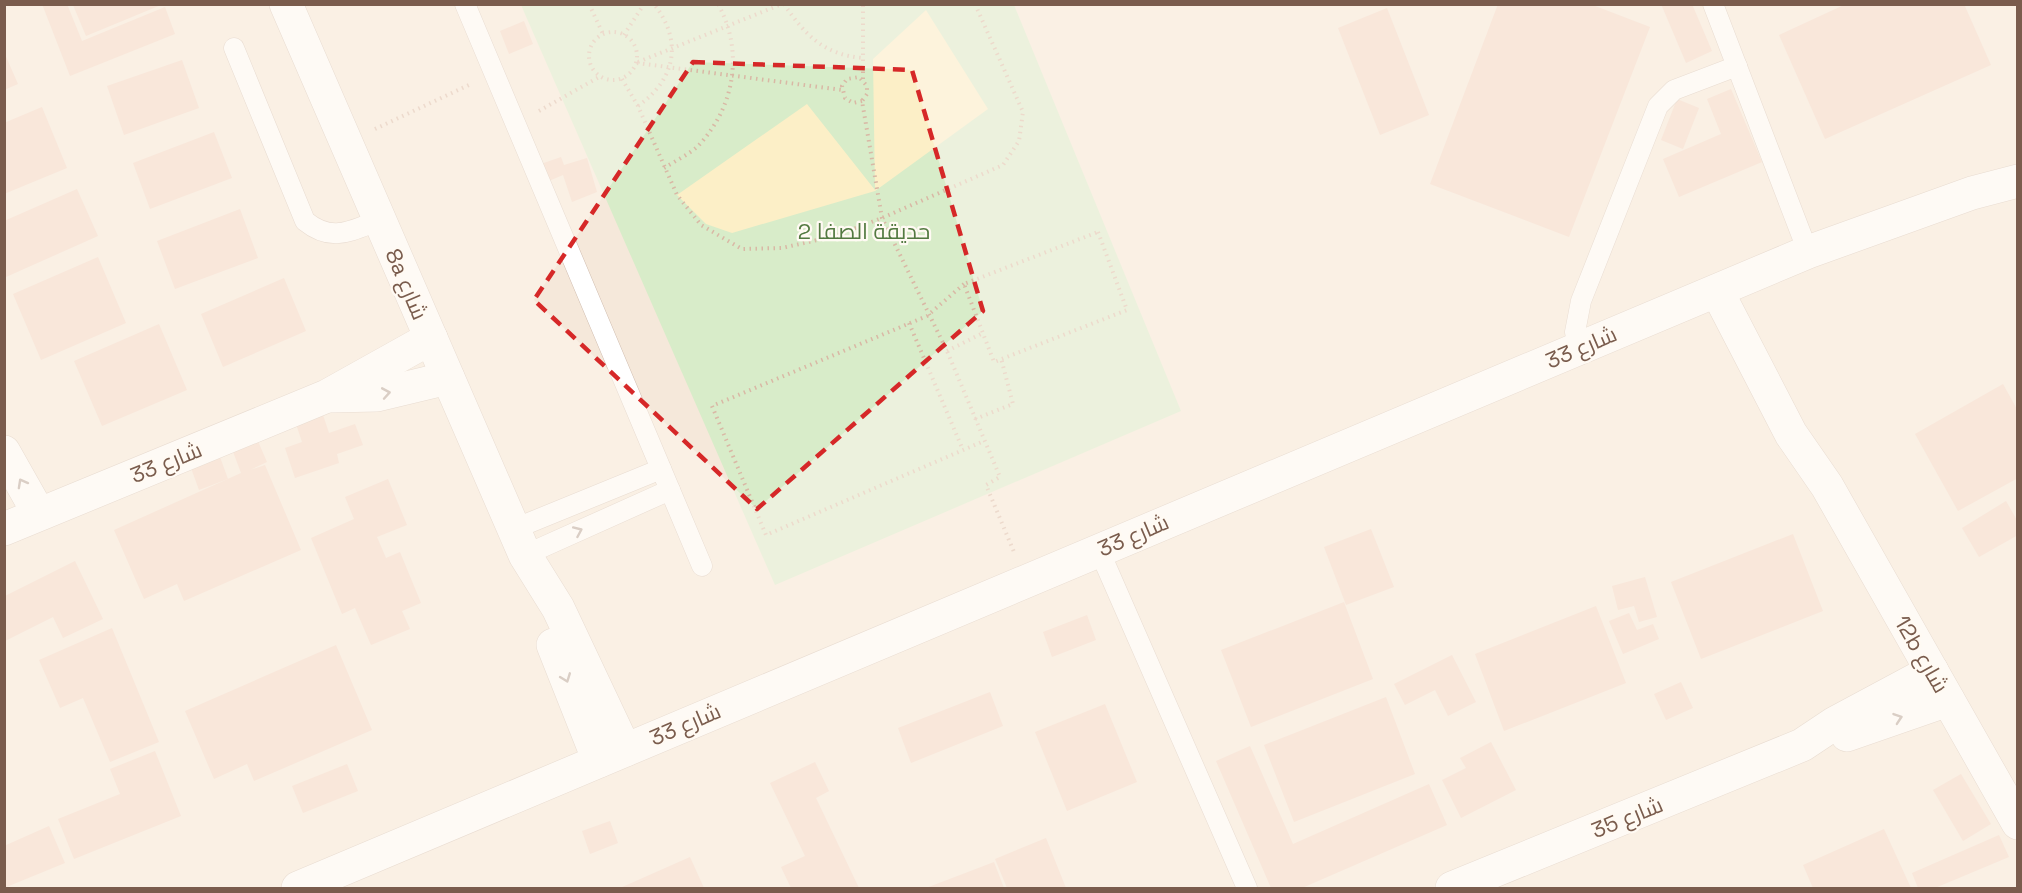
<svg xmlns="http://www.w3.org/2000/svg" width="2022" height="893" font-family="'Space Grotesk',Cairo,sans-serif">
	<rect width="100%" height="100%" fill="#fdf6ec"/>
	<rect fill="#f5e8da" x="5" y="5" width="2012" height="883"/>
	<polygon fill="#d8ecc9" points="521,5 1014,5 1181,411 775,585"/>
	<polygon fill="#fcefc7" points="926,10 988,109 875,191 732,233 706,224 677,195 807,104 875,190 873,59"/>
	<g fill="#f3d5c3">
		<polygon points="42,4 67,4 82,41 165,7 175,34 70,76"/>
		<polygon points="1498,4 1590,4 1650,27 1569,237 1430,184"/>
		<polygon points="1661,4 1692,4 1712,51 1686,63"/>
		<polygon points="1846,4 1964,4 1991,65 1825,139 1779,35"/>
		<polygon points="73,5 161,5 86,36"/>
		<polygon points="1387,8 1429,115 1380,135 1338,28"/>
		<polygon points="524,21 533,44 509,54 500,31"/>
		<polygon points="4,52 18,84 4,90"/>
		<polygon points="182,60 199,108 124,135 107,86"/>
		<polygon points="1731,89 1762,162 1679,197 1663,159 1721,134 1707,99"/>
		<polygon points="1677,99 1699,108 1683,149 1661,140"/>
		<polygon points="42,107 67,168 4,194 4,123"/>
		<polygon points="214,132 232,178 150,209 133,163"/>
		<polygon points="561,157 564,165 587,158 597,192 572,202 563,175 544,183 538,165"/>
		<polygon points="77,189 98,236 6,277 4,221"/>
		<polygon points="240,209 258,258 175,289 157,241"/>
		<polygon points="98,257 126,323 41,360 13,294"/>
		<polygon points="284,278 306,331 223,367 201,314"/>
		<polygon points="159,324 187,390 102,426 74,361"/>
		<polygon points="2003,384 2018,411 2018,478 1958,511 1915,434"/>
		<polygon points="323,415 329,433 355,424 363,445 337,454 339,463 295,478 285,448 302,442 296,424"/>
		<polygon points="257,439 267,462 250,470 265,465 301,550 184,601 177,584 144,599 114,530 241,473 232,449"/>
		<polygon points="220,457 228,479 199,490 191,468"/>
		<polygon points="388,479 407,525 377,537 386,558 400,552 421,603 402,611 410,629 371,645 355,608 342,614 311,538 354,519 345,497"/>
		<polygon points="2006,501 2018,522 2018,535 1979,557 1962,528"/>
		<polygon points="1371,529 1394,587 1346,605 1324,547"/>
		<polygon points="1793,534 1823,611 1701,659 1671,582"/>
		<polygon points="75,561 103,619 63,638 53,617 5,641 5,596"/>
		<polygon points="1645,577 1657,617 1639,622 1634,606 1618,610 1612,586"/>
		<polygon points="1344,602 1373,679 1251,727 1221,650"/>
		<polygon points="1596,606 1626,683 1504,731 1475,654"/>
		<polygon points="1629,613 1637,630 1653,624 1659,639 1623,654 1609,621"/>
		<polygon points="1087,615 1096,640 1052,657 1043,632"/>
		<polygon points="112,628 159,742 110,762 83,698 60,708 39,660"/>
		<polygon points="336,645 372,730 254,781 247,764 214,779 185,711"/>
		<polygon points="1452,655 1476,702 1448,716 1435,690 1405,705 1394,684"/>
		<polygon points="1681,682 1693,708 1666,720 1654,694"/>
		<polygon points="990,692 1003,726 911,763 898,728"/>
		<polygon points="1386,697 1415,774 1294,822 1264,745"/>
		<polygon points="1105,704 1137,782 1067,811 1035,732"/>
		<polygon points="1491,742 1516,790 1461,818 1442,780 1466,768 1460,758"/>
		<polygon points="1250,746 1293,844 1429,784 1447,825 1302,888 1271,888 1216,761"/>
		<polygon points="155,751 181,816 74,859 58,819 120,794 110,769"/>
		<polygon points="815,762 829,791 816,798 859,888 791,888 781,867 805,856 770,783"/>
		<polygon points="347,764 358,791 303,813 292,786"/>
		<polygon points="1961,774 1991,824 1963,841 1933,790"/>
		<polygon points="610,821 618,843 590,854 582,831"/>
		<polygon points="49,826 65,863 4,888 4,846"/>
		<polygon points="1884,829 1911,888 1813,888 1803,865"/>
		<polygon points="1999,835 2009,857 1935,888 1918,888 1912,873"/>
		<polygon points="1046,838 1066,888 1007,888 995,859"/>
		<polygon points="690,857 704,888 620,888"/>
		<polygon points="994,862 1004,888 926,888"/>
	</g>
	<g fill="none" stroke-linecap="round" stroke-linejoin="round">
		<g stroke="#d1beb0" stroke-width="21">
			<g id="lane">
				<polyline points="465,4 702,566"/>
				<polyline points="1713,4 1808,252"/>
				<path d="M234,48L305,221C332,243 350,231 380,220"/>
				<polyline points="1578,348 1575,332 1581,301 1658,106 1674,90 1737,66"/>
				<polyline points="514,529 661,469"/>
				<polyline points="1099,550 1247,888"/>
				<polyline points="525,555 670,490"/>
			</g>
		</g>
		<g stroke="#d1beb0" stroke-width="34">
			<g id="street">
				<polyline points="286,4 525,555 558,608 625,750"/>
				<polyline points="1717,291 1791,434 1827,486 2018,823"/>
				<polyline points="332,396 377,395 448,378"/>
				<polyline points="4,452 39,514"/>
				<polyline points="4,529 327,396 431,338"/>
				<polyline points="553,645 599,761"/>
				<polyline points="1847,735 1948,700"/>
				<polyline points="298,888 1808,252 1972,193 2018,181"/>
				<polyline points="1452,888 1802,745 1835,723 1932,671"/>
			</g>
		</g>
		<g stroke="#d9b8a5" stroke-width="4" stroke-dasharray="1.5 4.5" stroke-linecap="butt">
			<polyline points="589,4 603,34"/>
			<path d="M784,4C805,35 824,55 863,58"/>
			<circle cx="613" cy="56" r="24"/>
			<polyline points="624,35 644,4"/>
			<polyline points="638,62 782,4"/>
			<polyline points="637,63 842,90"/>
			<polyline points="622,79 638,106 677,195 701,225 742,249 782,248 835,236 882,218 1003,165 1019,141 1023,112 975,4"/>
			<polyline points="863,79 863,4"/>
			<polyline points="862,101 853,103 845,98 842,86 847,79 859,77 867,86 867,94 862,101 882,218 947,351 1000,477 986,485 1014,552"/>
			<path d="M638,106C676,79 683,41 654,4"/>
			<polyline points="539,111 599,77"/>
			<polyline points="375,129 471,84"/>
			<path d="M664,168C675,161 690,154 699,145C735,106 744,51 718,4"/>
			<polygon points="1098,232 1127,310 994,362 964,284"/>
			<polyline points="964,284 927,316 712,406 766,535 984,441"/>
			<polyline points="909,323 963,450"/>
			<polyline points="947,351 983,333"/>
			<polyline points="975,419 1013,404 1001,358"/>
		</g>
		<use href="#lane" stroke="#fff" stroke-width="20"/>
		<use href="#street" stroke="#fff" stroke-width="33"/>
	</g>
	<defs><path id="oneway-chevron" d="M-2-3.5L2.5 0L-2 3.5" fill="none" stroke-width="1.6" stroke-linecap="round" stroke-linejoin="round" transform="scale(1.5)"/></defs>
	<g stroke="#af9d94">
		<use href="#oneway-chevron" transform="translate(386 393) rotate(-10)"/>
		<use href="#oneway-chevron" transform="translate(22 483) rotate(-119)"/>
		<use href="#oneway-chevron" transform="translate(578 531) rotate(-24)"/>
		<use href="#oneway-chevron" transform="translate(566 678) rotate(69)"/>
		<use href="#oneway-chevron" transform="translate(1898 718) rotate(-19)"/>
	</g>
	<path d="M0 0H2022V893H0ZM693,62L912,70L983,311L757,509L534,300Z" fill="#fdf6ec" fill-opacity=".55" fill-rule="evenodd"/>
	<path fill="none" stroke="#d62828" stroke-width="4.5" stroke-dasharray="12 8" stroke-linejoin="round" d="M693,62L912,70L983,311L757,509L534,300Z"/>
	<g text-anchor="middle" stroke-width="4.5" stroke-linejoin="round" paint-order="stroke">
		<g font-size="22" fill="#537a41" stroke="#fffaf3">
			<text x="864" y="239">حديقة الصفا 2</text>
		</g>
		<g font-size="22" fill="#7a5c4d" stroke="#fffaf3">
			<text transform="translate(407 284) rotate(67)" y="8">8a شارع</text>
			<text transform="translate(1581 347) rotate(-23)" y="8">شارع 33</text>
			<text transform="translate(166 462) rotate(-22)" y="8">شارع 33</text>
			<text transform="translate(1133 535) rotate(-23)" y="8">شارع 33</text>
			<text transform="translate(1922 654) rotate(60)" y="8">12b شارع</text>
			<text transform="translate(685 724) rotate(-23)" y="8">شارع 33</text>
			<text transform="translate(1627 817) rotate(-22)" y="8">شارع 35</text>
		</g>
	</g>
	<rect width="2022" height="893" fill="none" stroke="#7a5c4d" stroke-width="12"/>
</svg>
